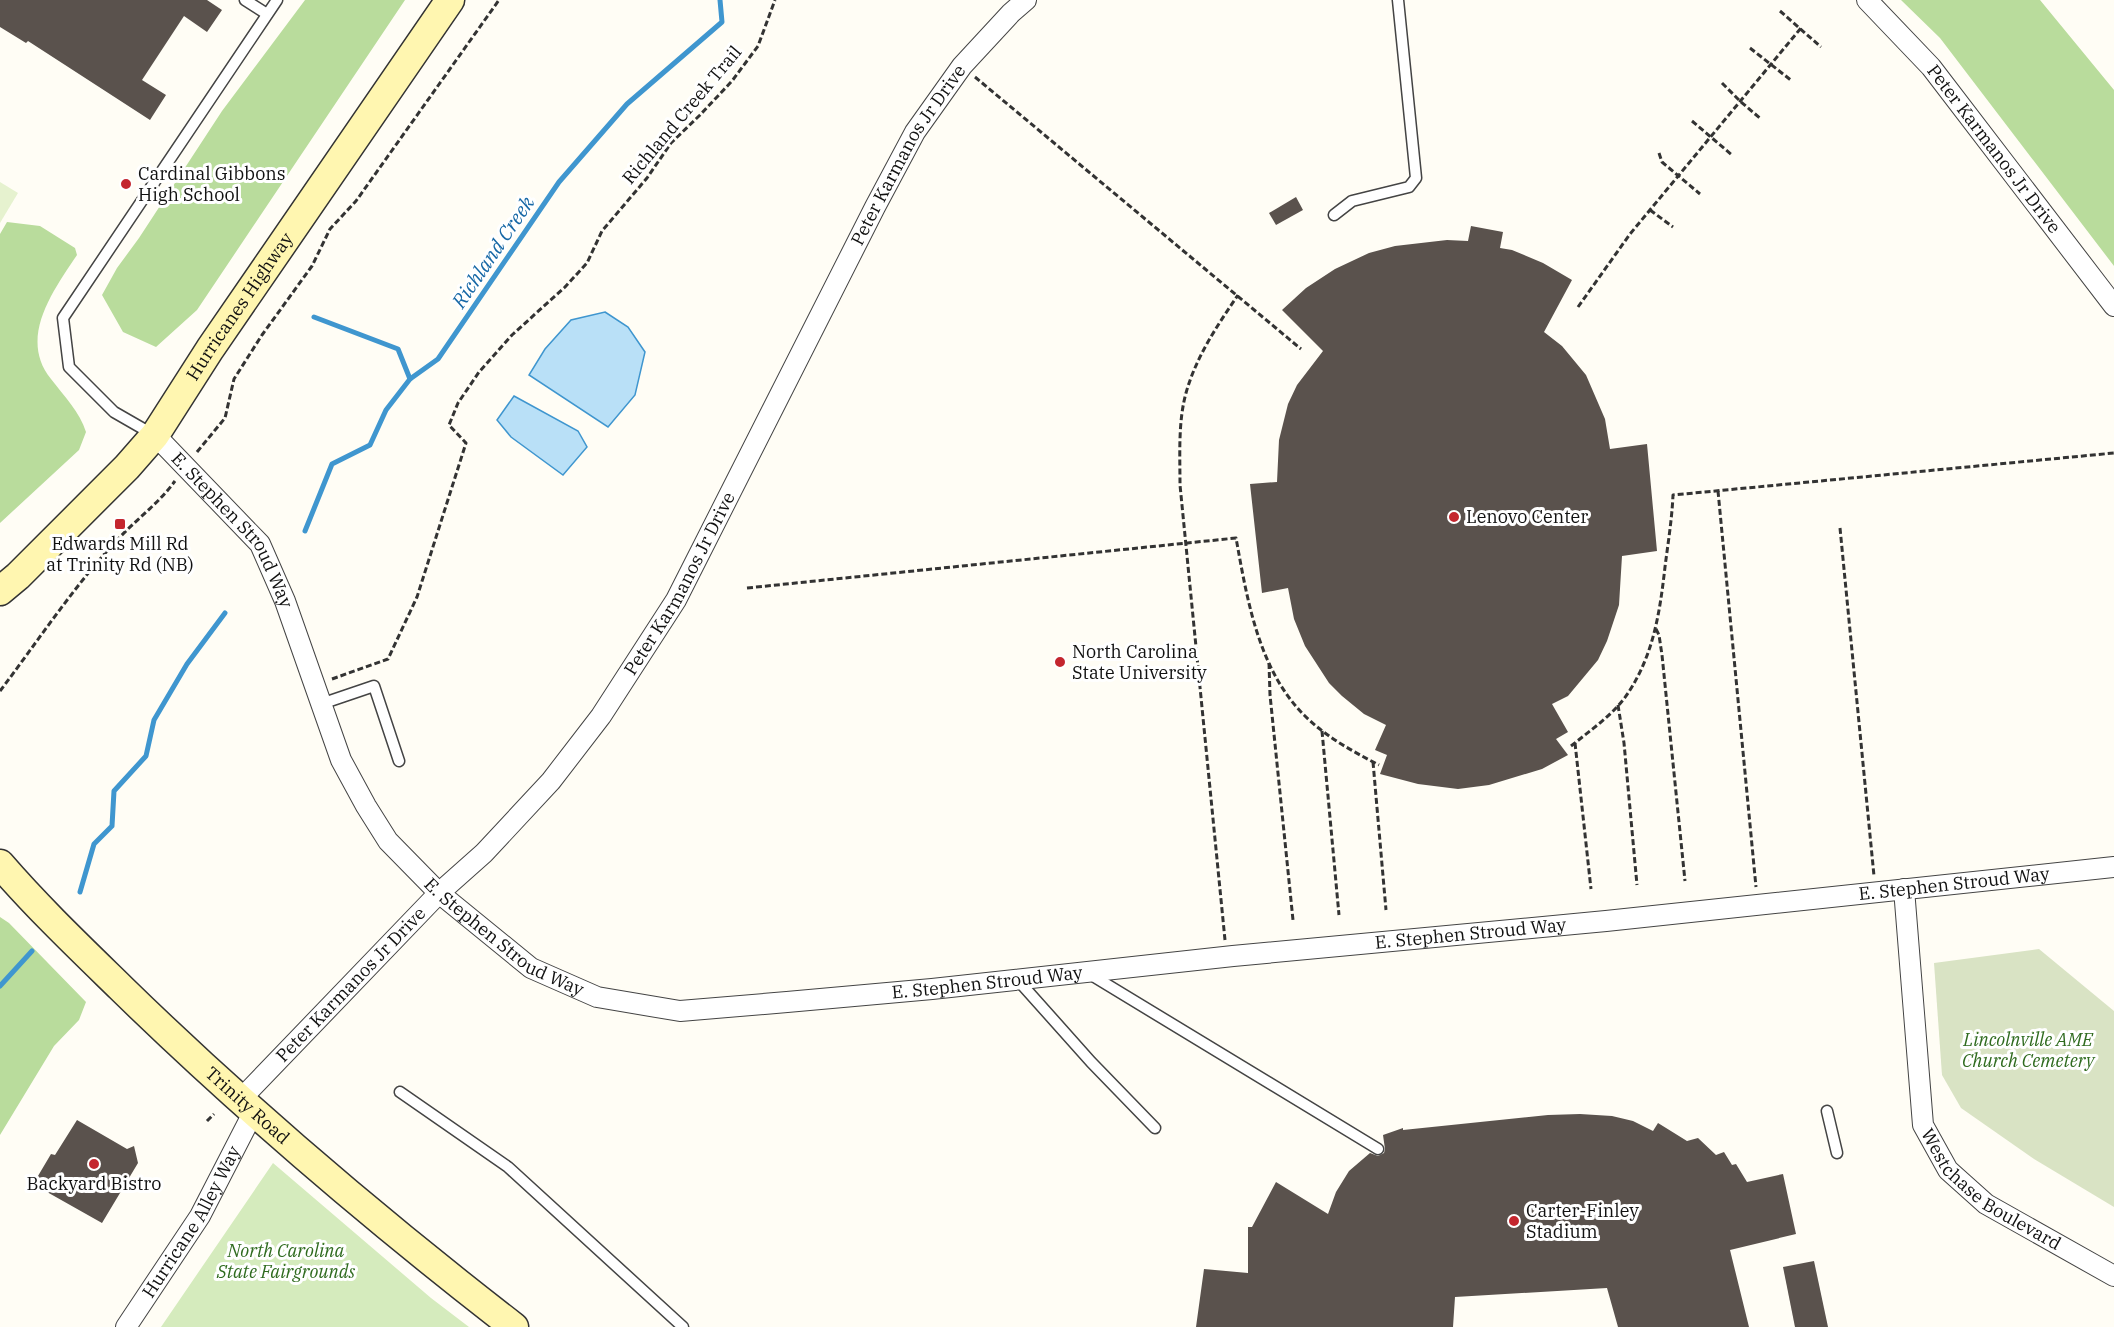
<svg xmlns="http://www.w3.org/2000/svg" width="2114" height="1327" font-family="'IBM Plex Serif',serif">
	<rect width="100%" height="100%" fill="#fffdf5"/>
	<polygon fill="#d5ebbd" points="273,1163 431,1298 469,1327 161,1327"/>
	<g fill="#b9dc9c">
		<polygon points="305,0 405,0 197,310 156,347 123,332 102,295 117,268 139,238 222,111"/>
		<polygon points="1901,0 2040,0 2114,90 2114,266 1940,38"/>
		<path d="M7,222L40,226L75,248L77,255C53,291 18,338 51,379C64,396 80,412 86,432L79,450L0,523V234Z"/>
		<polygon points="0,917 9,923 86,1002 79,1020 54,1046 0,1135"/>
	</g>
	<polygon fill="#d9e3c4" points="2039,949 2114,1011 2114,1207 2034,1159 1961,1108 1942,1075 1934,963"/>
	<polygon fill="#e6f2cf" points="0,182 18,193 0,223"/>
	<g fill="#b9e0f7" stroke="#3f96cf" stroke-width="1.5">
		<polygon points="605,312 628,327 645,352 635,395 608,427 529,375 545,349 571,320"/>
		<polygon points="514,396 578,431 587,447 563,475 511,437 497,420"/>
	</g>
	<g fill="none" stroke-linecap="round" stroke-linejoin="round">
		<g stroke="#3f96cf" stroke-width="5">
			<polyline points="314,317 398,349 410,379"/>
			<polyline points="305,531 332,464 370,445 386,410 410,379 438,359 559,182 627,104 722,22 720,0"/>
			<polyline points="80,892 94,844 112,826 114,791 146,756 154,720 187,664 225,613"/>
			<polyline points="0,986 32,951"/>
		</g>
	</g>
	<g fill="#5a524d">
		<polygon points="0,0 207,0 222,10 207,32 184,16 142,80 166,95 150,120 28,41 26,43 0,27"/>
		<polygon points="1296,197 1303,210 1276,225 1269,213"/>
		<polygon points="1471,226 1503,232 1500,248 1512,250 1543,263 1572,280 1544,332 1562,346 1586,375 1605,419 1610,449 1647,444 1657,551 1622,556 1619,605 1607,641 1598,660 1568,696 1552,704 1568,732 1556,739 1568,755 1542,769 1489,785 1458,789 1418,784 1380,774 1387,755 1375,750 1386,725 1364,714 1342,696 1329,683 1305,646 1294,619 1288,588 1262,593 1250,484 1277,482 1279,440 1288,404 1297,385 1323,351 1282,310 1306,288 1335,269 1369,253 1395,246 1447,240 1468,241"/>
		<polygon points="1580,1114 1612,1116 1633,1121 1653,1131 1658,1123 1687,1141 1698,1138 1716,1155 1724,1152 1732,1165 1736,1164 1747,1182 1783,1174 1796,1234 1730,1250 1749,1327 1618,1327 1607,1288 1455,1297 1453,1327 1196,1327 1204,1269 1248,1273 1248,1227 1252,1227 1276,1182 1328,1214 1336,1192 1349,1171 1370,1153 1378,1156 1384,1153 1385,1149 1383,1135 1403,1128 1403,1130 1548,1115"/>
		<polygon points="77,1120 127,1149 134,1146 138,1163 102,1223 47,1192 35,1181 51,1154 55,1155"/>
		<polygon points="1814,1261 1828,1327 1795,1327 1783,1267"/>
	</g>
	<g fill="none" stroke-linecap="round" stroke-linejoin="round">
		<g stroke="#444" stroke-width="13">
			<g id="lane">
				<polyline points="245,0 267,14"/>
				<polyline points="1334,215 1352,201 1409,187 1416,178 1398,0"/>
				<polyline points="154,435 114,412 69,367 63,318 277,0"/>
				<polyline points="321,704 374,686 399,761"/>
				<polyline points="1088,973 1378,1149"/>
				<polyline points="1017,979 1091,1062 1155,1128"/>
				<polyline points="400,1092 508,1167 683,1327"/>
				<polyline points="1827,1111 1837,1153"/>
			</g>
		</g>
		<g stroke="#444" stroke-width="22">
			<g id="street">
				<path id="s1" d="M1867,0L1931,67L2114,306"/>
				<path id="s2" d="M155,435L260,544L285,601L341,760L366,806L388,841L439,893L531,968L597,997L680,1011L787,1002L932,989L1233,956L1606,921L2114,867"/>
				<path id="s3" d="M1904,889L1923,1125L1948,1170L1986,1204L2114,1276"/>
				<path id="s4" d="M240,1100L439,893L484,853L551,781L601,716L676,600L875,207L915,132L962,66L1011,13L1026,0"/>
				<path id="s5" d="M126,1327L200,1216L253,1113"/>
			</g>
		</g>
		<g stroke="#333" stroke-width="31">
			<g id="secondary">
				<path id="s6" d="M0,591L18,576L127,467L155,435L210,349L450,0"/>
				<path id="s7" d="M0,864C38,908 80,948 121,988C245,1109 377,1221 514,1327"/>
			</g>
		</g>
		<g stroke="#333" stroke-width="3" stroke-dasharray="6 3" stroke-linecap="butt">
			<polyline points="1780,11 1821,47"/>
			<polyline points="1750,48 1792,81"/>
			<polyline points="975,77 1301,349"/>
			<polyline points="1722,83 1741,102 1761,119"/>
			<polyline points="1692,121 1732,155"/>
			<polyline points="1659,153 1662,162 1700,194"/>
			<polyline points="1650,210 1673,227"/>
			<polyline points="1578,307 1630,234 1801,28"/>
			<polyline points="197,452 225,418 234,379 262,335 312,266 330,229 356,201 499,0"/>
			<polyline points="1718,491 1756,887"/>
			<polyline points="1840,528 1874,876"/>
			<path d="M747,588L1236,538C1247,598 1258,669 1304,715C1326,737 1352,751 1379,765"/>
			<polyline points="1656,629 1659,635 1662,655 1685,881"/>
			<polyline points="1269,663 1270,695 1293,920"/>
			<polyline points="332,679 388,659 417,597 466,443 449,425 458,403 479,372 512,335 565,287 587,263 602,231 647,178 671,143 700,115 732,81 758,46 775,0"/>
			<path d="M0,691C38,641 76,583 120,537C138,518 159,503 175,481"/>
			<polyline points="1618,705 1624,743 1637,885"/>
			<polyline points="1322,731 1339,915"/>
			<polyline points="1575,743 1591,889"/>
			<path d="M1571,746C1592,729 1616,713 1630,690C1654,652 1660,611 1665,567C1668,543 1672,519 1673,495L2114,453"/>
			<polyline points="1373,762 1386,910"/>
			<path d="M1225,940L1180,485C1180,455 1178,422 1186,393C1196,357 1217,326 1238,295"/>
			<polyline points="207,1121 214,1114"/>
		</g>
		<use href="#lane" stroke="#fff" stroke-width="10"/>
		<use href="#street" stroke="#fff" stroke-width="20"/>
		<use href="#secondary" stroke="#fff6b0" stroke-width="28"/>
	</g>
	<g fill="#c4262e" stroke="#fff" stroke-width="2">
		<circle cx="126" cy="184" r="6"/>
		<circle cx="1454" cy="517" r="6"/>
		<rect x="114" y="518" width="12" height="12" rx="3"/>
		<circle cx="1060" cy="662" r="6"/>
		<circle cx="94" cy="1164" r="6"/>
		<circle cx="1514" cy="1221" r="6"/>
	</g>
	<g text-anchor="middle" stroke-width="6" stroke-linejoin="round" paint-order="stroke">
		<g font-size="18" fill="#111" stroke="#fff">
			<text transform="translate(682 115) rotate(-50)" y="6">Richland Creek Trail</text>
			<text dy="6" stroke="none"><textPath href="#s1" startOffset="196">Peter Karmanos Jr Drive</textPath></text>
			<text dy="6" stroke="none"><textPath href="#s4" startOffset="1168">Peter Karmanos Jr Drive</textPath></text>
			<text dy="6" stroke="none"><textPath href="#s6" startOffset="374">Hurricanes Highway</textPath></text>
			<text dy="6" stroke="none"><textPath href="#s2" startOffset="124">E. Stephen Stroud Way</textPath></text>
			<text dy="6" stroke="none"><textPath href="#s4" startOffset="682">Peter Karmanos Jr Drive</textPath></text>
			<text dy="6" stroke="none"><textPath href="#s2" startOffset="2104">E. Stephen Stroud Way</textPath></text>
			<text dy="6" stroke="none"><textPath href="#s2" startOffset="1618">E. Stephen Stroud Way</textPath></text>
			<text dy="6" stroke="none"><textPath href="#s2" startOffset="628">E. Stephen Stroud Way</textPath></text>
			<text dy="6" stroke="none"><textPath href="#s2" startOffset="1132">E. Stephen Stroud Way</textPath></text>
			<text dy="6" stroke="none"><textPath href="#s4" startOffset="160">Peter Karmanos Jr Drive</textPath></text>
			<text dy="6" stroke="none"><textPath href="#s7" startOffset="346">Trinity Road</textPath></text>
			<text dy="6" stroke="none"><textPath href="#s3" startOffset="333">Westchase Boulevard</textPath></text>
			<text dy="6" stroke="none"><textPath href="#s5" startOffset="124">Hurricane Alley Way</textPath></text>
		</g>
		<g font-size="18" fill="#111" stroke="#fff" text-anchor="start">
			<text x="138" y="180">Cardinal Gibbons<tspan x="138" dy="21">High School</tspan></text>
			<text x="1466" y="523">Lenovo Center</text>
			<text x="120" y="550" text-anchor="middle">Edwards Mill Rd<tspan x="120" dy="21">at Trinity Rd (NB)</tspan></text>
			<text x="1072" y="658">North Carolina<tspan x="1072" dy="21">State University</tspan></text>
			<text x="94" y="1190" text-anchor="middle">Backyard Bistro</text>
			<text x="1526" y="1217">Carter-Finley<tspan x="1526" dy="21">Stadium</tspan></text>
		</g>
		<g font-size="18" font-style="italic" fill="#2f6b1f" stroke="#fff">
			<text x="2028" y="1046">Lincolnville AME<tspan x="2028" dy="21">Church Cemetery</tspan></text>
			<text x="286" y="1257">North Carolina<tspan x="286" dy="21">State Fairgrounds</tspan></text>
		</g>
		<g font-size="20" font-style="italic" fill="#1768a6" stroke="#fff">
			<text transform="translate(493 252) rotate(-56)" y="7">Richland Creek</text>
		</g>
	</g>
</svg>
